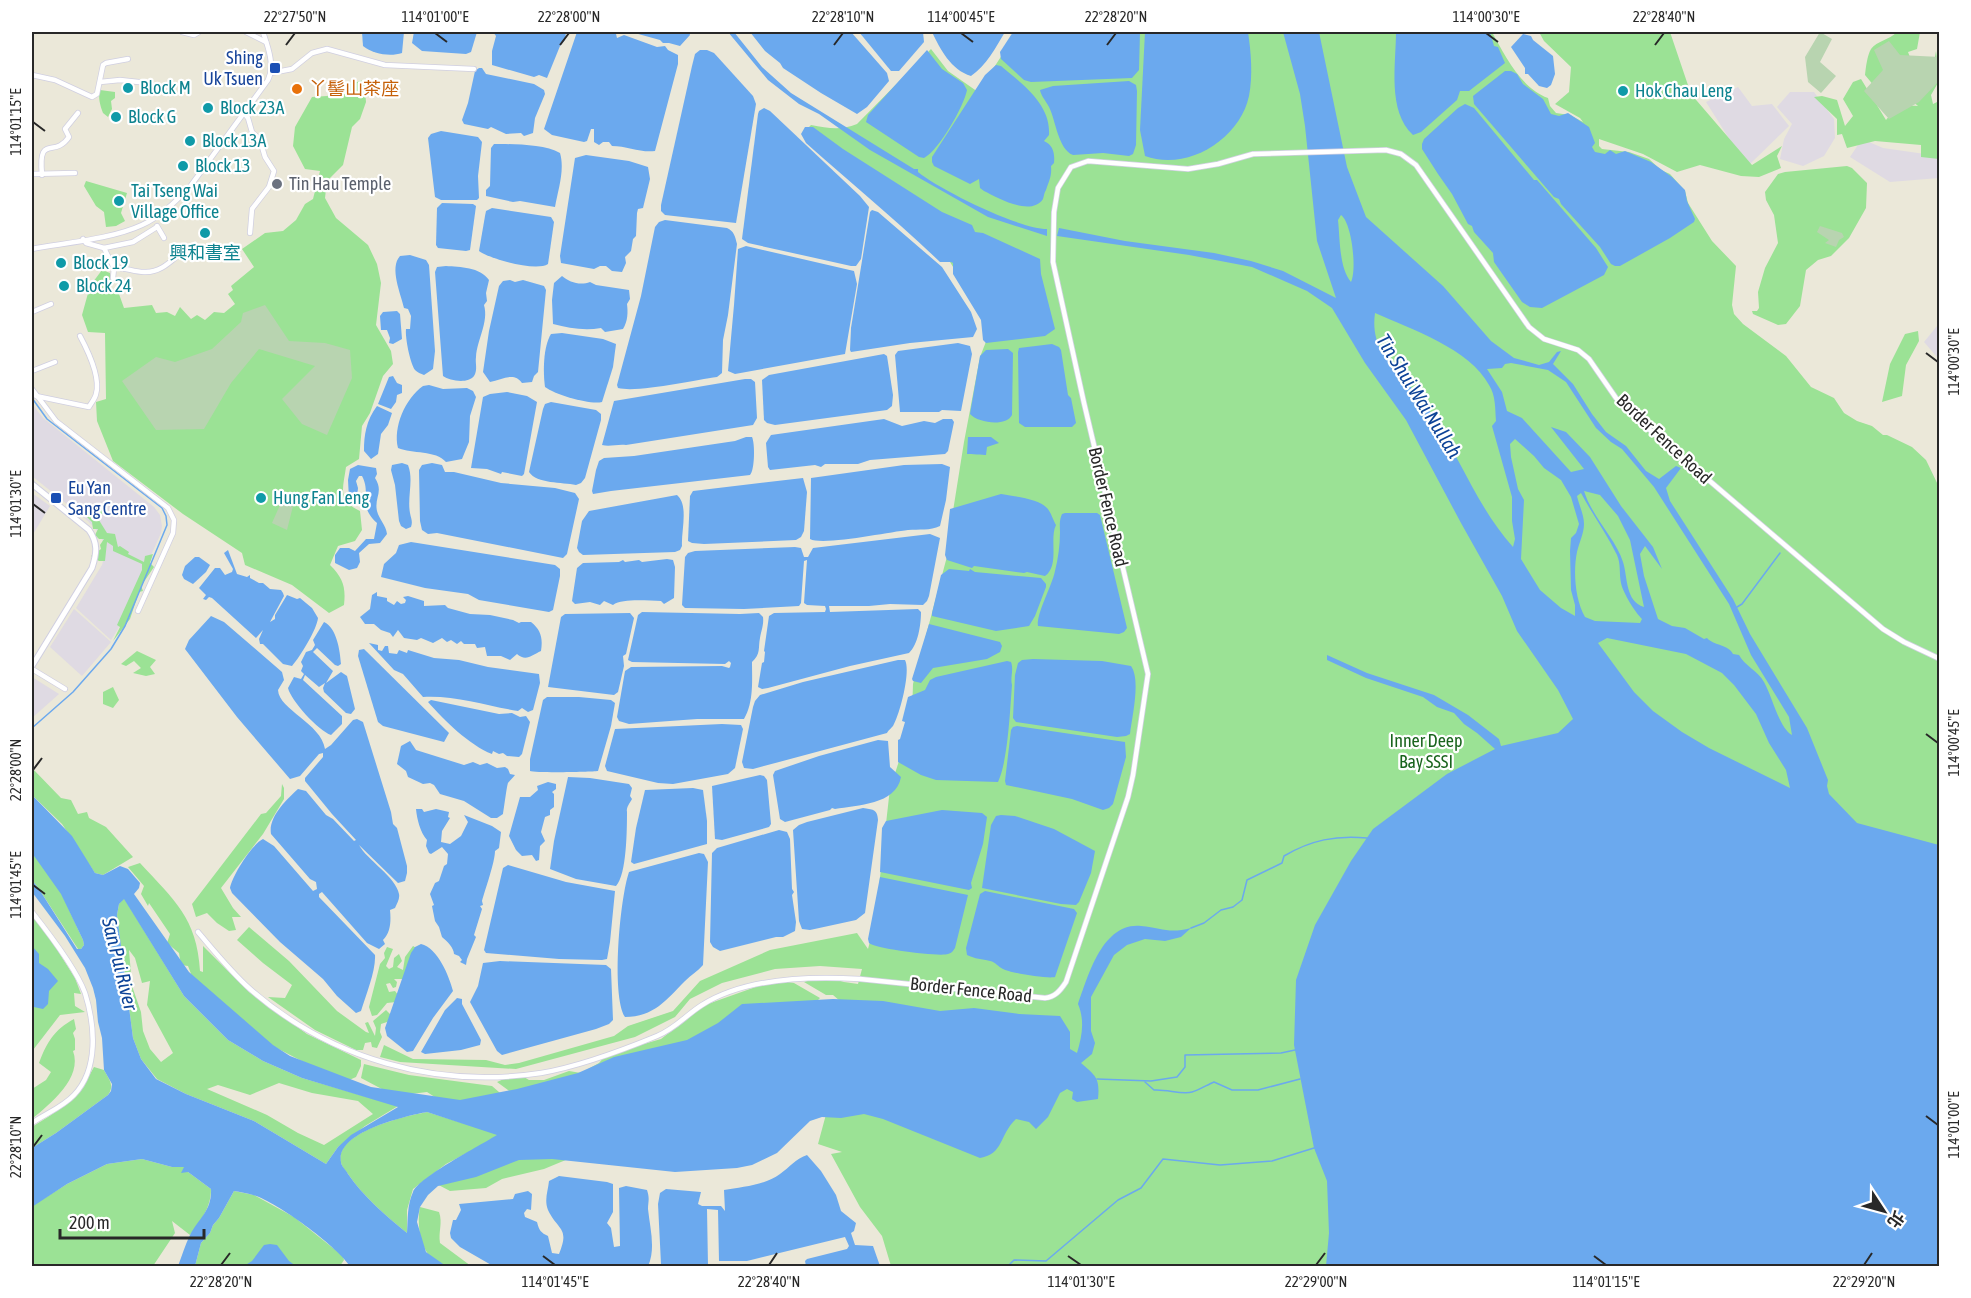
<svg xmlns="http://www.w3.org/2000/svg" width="1971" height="1298" font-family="'Asap Condensed','Noto Sans TC',sans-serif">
	<rect width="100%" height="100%" fill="#ebe8d9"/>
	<g fill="#dfdae3">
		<polygon points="1738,87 1752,106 1772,104 1789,126 1747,167 1706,102"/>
		<polygon points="1790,92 1814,92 1834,119 1835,138 1824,156 1803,166 1780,159 1784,139 1792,124 1777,107"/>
		<polygon points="1862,139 1883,148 1939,156 1939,178 1890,182 1850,157"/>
		<polygon points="1937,326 1940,331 1939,354 1937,357 1924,342"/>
		<polygon points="32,404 43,418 154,507 160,515 162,526 161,533 118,629 111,640 76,608 102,565 104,557 103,542 100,534 88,521 32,476"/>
		<polygon points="32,493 50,506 32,536"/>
		<polygon points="74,609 111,642 82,676 50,647"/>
		<polygon points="32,677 59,694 32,718"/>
	</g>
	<g fill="#9be295" fill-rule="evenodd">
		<path d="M1017,32H1492C1505,56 1521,88 1548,98L1550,106L1556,113L1570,115L1583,122L1580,118L1555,104L1569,92L1571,67L1544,41L1539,32H1670L1691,94L1752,165L1782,146L1777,156L1781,168L1759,177L1741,176L1700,165L1677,172L1643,154L1599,139V146L1602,149L1629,152L1649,159L1661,170L1670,174L1685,191L1688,203L1712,241L1736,266L1732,305L1734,314L1743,324L1786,356L1811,387L1834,398L1844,413L1857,421L1872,426L1883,435H1887L1912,447L1926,460L1939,487V1266H891L882,1236L860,1207L831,1154L842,1152L818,1144L828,1107L840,1001L833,995H826L804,982L823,976L844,982L858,984L862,969L820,966L775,969L722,983L690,999L675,1017L635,1037L516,1069L400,1062L380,1057L384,1045L413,1059L486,1060L505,1065L519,1063L614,1036L628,1026L673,1011L700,981L770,950L857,933L868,949L875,922L890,788C901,757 913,717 913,684L949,549L950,530L964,442L980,357L987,339V327L967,290L947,257L806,130L811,125C828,128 840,131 857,124L931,49L948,71L978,92Z"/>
		<path d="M1897,32H1920L1917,49L1908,52L1914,68L1933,69L1936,51L1937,59L1939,61V81L1931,95L1933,104L1939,101V159L1921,157V145L1875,141L1847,148L1842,134L1837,135V119L1814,97L1822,96L1837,100L1845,126L1853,116L1843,99L1853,82L1861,79L1886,120C1896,107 1901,105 1918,106L1910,99L1875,87L1865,75C1866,67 1867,56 1871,49C1877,41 1889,40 1897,32Z"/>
		<path d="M364,80L366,102L360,119L352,127L343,165L327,181L325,198L336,218L368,245L377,264L381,283L376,325L391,351L393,364L383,376L370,413L362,426L359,459L346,467C343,489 337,500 360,511L362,530L355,541L338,546L330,565C343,578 346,587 344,605L329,613L292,585L245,565L242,553L183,514L113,461L97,421L96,402L106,399L105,333L88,332L82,315L90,286L102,270L110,273L112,290L119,294L124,308L152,305L156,313L167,312L175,316L180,307L191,319L197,315L205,320L214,312L224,313L235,304L228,294L233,290L231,286L254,267L242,249L265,233L283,231L296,220L305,204L313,199L320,171L305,169L293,146L295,127L312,97L327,96L346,85Z"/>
		<path d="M100,90L115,92V98L111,101L112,109L108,117L103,113C100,105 98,98 100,90Z"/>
		<polygon points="1847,166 1852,168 1867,183 1866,208 1849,238 1831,256 1818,260 1806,270 1800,306 1786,324 1778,325 1753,314 1752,311 1757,311 1759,308 1758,292 1765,268 1778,243 1774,215 1766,200 1765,192 1778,174 1785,172"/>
		<polygon points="86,181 127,193 121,213 125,221 116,226 106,227 104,212 96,206 84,186"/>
		<polygon points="1918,331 1919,341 1906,365 1902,396 1882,402 1890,364 1905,334"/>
		<polygon points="84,507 86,511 91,512 99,507 104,513 97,517 107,533 115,534 118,547 120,546 129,552 128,554 144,562 145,556 153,554 150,563 154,567 141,586 143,591 139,592 130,619 113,641 120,627 117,625 142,570 142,564 113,551 113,546 107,542 105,561 99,561 91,556 101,549 100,545 104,539 99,539 95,535 98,529 93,529 92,522 79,509"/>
		<polygon points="137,651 156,660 150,667 155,674 146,676 133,673 141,668 134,661 126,666 121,664"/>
		<polygon points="113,687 119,700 113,708 103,704 103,692"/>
		<polygon points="32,768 61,798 71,800 78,814 87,812 89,818 106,827 133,857 103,875 95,873 62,824 32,795"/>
		<polygon points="282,784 284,788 284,799 263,834 221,888 233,908 241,917 232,917 236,930 229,931 217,923 207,913 196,917 192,904 261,814 266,813 281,796"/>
		<polygon points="32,842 46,860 83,940 84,945 81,949 78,949 39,889 32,880"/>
		<path d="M140,863C174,900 197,918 200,971L203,972V946L249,992L307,1034L361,1060V1066L356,1077L347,1081L321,1071L267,1043L193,979L188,966L181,965L179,953L167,943L170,934L149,903L148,906L141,894L144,886L128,867Z"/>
		<path d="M124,898L184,996L228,1040L263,1061L302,1078L398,1106L365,1126L338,1147L326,1164L254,1121L186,1094L157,1079L141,1059L133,1038L117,915L119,904ZM129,950L135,958L142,983L150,981L147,1005L173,1053L161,1062L150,1049L143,1031L141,1012L132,986ZM279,1083L312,1093L358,1101L373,1114L324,1145L298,1133L267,1115L207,1089L218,1085L250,1095Z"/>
		<polygon points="32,910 75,978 81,994 74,993 75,1006 85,1012 60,1015 33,1050"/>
		<polygon points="249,927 289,961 337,1011 366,1032 369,1033 365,1023 368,1022 375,1036 376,1028 373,1021 386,1010 391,1015 390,1021 381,1024 380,1032 382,1037 377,1048 372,1047 371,1042 365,1043 363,1050 356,1050 315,1030 268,997 285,998 292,985 263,963 237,940"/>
		<polygon points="413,946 418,949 404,979 394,979 397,982 396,987 393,988 390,983 386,984 389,992 395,991 398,995 396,1002 387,1003 377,1015 372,1016 369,1007 380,964 385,958 384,953 387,947 393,949 386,966 389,969 393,967 394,958 399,954 402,961 397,967 403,970 405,957"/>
		<polygon points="775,980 794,983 820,998 815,1003 519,1098 497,1082 517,1073 529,1080 544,1080 569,1071 581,1073 599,1063 606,1055 661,1039 705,1005"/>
		<path d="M74,1019L76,1029L73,1033L75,1039V1050L73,1051C83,1078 50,1104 32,1119V1089L46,1080L51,1072L39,1063C47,1042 54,1030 74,1019Z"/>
		<polygon points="364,1064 409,1075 492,1086 514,1105 444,1103 427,1092 395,1096 361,1078"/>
		<path d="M94,1067L104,1070C109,1079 115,1086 108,1095L56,1133L32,1148V1127C63,1108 76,1100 94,1067Z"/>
		<path d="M427,1112L501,1135L446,1164L413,1189L407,1210V1233C385,1215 364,1197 348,1174C346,1171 341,1166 341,1162C334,1132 406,1116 427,1112Z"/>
		<path d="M134,1145H169L193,1151L223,1164L224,1169L216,1182L211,1184C203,1176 194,1172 185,1167L182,1172H188L211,1189C211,1208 201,1220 190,1235L172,1221L175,1233L153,1266H32V1206L67,1184L107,1164L142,1159L172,1167L185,1166L145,1156L123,1158L92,1169L32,1202L78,1167L106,1153Z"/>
		<polygon points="512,1153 573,1157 544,1169 502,1179 486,1188 450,1191 431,1181"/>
		<polygon points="234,1191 254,1195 294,1217 343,1256 344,1260 340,1266 195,1266 201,1243 210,1233 213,1225 219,1218"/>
		<path d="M420,1207L439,1212C443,1223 438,1232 440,1243L471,1266C464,1266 455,1268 447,1266C421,1262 416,1227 420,1207Z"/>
	</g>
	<g fill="#b8d4b0">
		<polygon points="1820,32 1832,39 1820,62 1836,76 1821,93 1808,82 1805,57"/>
		<polygon points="1889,41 1900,55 1940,57 1939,81 1919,102 1889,119 1864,91 1883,70 1874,50"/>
		<polygon points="1820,226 1842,233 1844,237 1839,240 1836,247 1825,243 1829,240 1817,232"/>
		<polygon points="265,305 289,341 325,343 350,350 352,378 327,435 302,424 282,399 315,366 259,349 231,383 204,429 156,430 122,381 156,357 175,362 212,349 241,322 243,313"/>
		<polygon points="284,496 294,502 287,530 272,523"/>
	</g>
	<g fill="#6ba9ee" fill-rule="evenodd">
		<path d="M362,32H404L402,53C390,57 373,54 363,46Z"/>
		<polygon points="414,32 477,32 471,52 466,54 422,51 412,43"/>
		<polygon points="493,32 566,32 565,40 560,46 547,78 539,75 534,77 492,65 492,51 496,36"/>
		<path d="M577,32H613L616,34L617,38L624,35L657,47L665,46L668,50L678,55V64L655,151C641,153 627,146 612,146L609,142H603L599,145L594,142V129H591L587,141L584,142L552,135L544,129Z"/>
		<polygon points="631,32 689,32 690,35 680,46 669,43 663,43 660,40"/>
		<path d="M728,32H734L762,67L791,93L914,169H918V172C940,190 1019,229 1047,229V236L988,217L870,150L819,114L799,104L768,80Z"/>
		<polygon points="750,32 851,32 887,73 889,81 867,107 857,114 821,93 783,68 780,63 765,51"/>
		<polygon points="859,32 923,32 924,42 899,71 891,71"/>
		<path d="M932,32H1005C996,47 986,66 971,76C951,70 940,49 932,32Z"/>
		<polygon points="1013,32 1140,32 1139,70 1132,78 1031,82 1024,80 1001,59 1000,52"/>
		<path d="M1145,32H1248C1251,52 1253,75 1249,96C1240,139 1187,172 1145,156L1140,130Z"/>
		<path d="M1283,32H1319L1347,167L1366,217L1443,286L1491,341L1514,358L1539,365L1549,362L1557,352L1561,351L1553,364L1573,384L1592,414L1606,432L1626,446L1646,471L1659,479L1676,466L1681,468L1666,488L1670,501L1733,599L1750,634L1807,728L1828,780L1827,786L1829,794L1857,823L1939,845V1266H1326L1329,1233L1327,1181L1314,1148L1294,1045L1296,980L1315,925L1351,861L1373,829L1447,774L1495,749L1477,733L1464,724L1454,713L1437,707L1423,697L1366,678L1327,660V655L1367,673L1434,695L1468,715L1499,739L1501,746L1558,733L1573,719L1558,690L1517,631L1502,596L1461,523L1406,420L1365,363L1332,308L1307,291L1252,267L1189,255L1057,236L1059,228L1125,241L1214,253L1251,261L1283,271L1336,298L1317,241L1305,126L1300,94ZM1341,215C1352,223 1357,270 1351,282C1339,268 1340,238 1338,220ZM1375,313C1411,329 1470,349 1489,385C1496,396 1495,409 1496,421L1492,426L1512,497V521L1515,539L1513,547C1477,507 1459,455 1429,410C1416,390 1396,373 1383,353C1375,341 1373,327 1375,313ZM1511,363L1548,370L1566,382L1596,428L1611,442L1622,449L1654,487L1729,604L1751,655L1789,717L1792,735C1779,728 1772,696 1764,682C1758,671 1744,665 1739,655L1733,654C1728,644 1714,646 1707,638L1704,639L1685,628L1672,626L1658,619L1644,576L1640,554L1645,546L1662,569L1653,547L1621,506L1590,457L1566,432L1551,427L1584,469L1571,472L1522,418L1507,411L1502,392L1487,369L1502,368L1505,364ZM1515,439L1534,456L1544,468L1561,480L1571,497L1579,524L1576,533L1571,538L1570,551L1571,590L1575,605V616L1561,608L1540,590L1521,559L1524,500L1518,489L1511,457L1510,444ZM1584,491L1600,495L1618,516L1630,540L1644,607C1625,601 1628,578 1623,562C1616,539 1592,517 1584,491ZM1581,493C1592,514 1607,534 1617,555C1621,564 1619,573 1621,583C1623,593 1635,612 1642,619L1640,623L1595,621L1585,617C1575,600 1573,571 1577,552C1579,543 1584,533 1584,524C1584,515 1579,505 1577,496ZM1607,638L1686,654L1722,673L1734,685L1756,714L1769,743L1786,770L1790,788L1709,748L1682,732L1653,711L1634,692L1598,643Z"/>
		<path d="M1396,32H1490L1494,46L1498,47L1505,63L1469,91H1460L1457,100L1421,132L1413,135C1387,111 1396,64 1396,32Z"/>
		<polygon points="1523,34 1531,36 1533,40 1553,56 1555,74 1551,85 1547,88 1539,86 1528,74 1525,74 1525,68 1511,47"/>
		<polygon points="700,50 707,50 714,53 753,96 756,104 736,223 665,215 661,211 661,205 692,66 695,54"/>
		<path d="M927,50L942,69L963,83L967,90C964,106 939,150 924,158L919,157L866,122L868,115Z"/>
		<path d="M996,65L1001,66C1022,84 1051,104 1049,135L1044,141C1053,145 1055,153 1054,163L1051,166C1052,176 1049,181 1046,190C1044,193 1044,196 1043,199C1031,217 998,198 984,191L980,188L979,179L970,184L934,166L932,162V157L985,75Z"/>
		<polygon points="479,68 482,68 486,74 534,84 544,90 545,94 535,118 533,133 524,136 521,133 506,134 491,127 488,129 464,124 462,120 468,103 475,71"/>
		<polygon points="1505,71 1511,71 1517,74 1523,84 1543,99 1551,114 1559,116 1568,113 1589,127 1595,143 1592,147 1595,152 1605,154 1610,150 1616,154 1625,151 1651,162 1672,177 1685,190 1687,201 1695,219 1694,222 1670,238 1620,266 1615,266 1611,264 1600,247 1561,204 1559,199 1554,197 1474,104 1473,96"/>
		<path d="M1129,81L1136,85L1137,91L1136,145L1133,154L1129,156L1103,153L1073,155C1058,149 1056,121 1049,107C1046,101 1041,96 1040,90L1053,86Z"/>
		<polygon points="1465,104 1474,108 1534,180 1537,180 1596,248 1608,267 1604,275 1542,308 1530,307 1522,302 1494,262 1493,253 1474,232 1472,226 1468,224 1452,194 1438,174 1422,149 1422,144 1424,139 1458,108"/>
		<polygon points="764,108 770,111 860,196 869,207 861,259 856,266 851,266 748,243 742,239 758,114 759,111"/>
		<path d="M805,127H813L843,149L942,212L972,225L975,232L983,233L1040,259L1041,274L1055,329L1045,336L986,343L983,340L981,320L953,274V263L951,262H940C897,221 851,183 806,143L801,134Z"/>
		<polygon points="441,131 478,137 482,142 478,176 479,198 477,200 441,200 435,197 428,138 431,134"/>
		<path d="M494,144C512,144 544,144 560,153C565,170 558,190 555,207L520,201L513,202L486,196V190L490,186L491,148Z"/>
		<polygon points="586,155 629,161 648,167 650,179 643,208 638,209 637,213 636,236 633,239 631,251 625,257 626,263 622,272 612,271 606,266 600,266 594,269 561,263 560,256 575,158"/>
		<polygon points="442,203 473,204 476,206 470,250 466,251 438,248 436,245 437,208"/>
		<path d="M492,208L551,217L554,222L548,264C536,272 490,259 479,251L485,216L486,211Z"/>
		<polygon points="872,210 878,212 942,267 971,312 977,329 973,337 910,343 851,352 850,350 851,328 870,212"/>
		<path d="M665,220L727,228C734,231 735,236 737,244L728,315L723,340L722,373L717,377C694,380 638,393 618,388L617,385L641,296L655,227L659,222Z"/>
		<polygon points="746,246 854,271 857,284 845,354 735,374 728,371 734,305 738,249"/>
		<path d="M410,255L426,260L429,265L435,351L433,369L424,375C421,374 417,372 415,370C410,363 405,337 406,329H410L411,316L408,309L404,308C401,294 389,268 400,256Z"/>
		<path d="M446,266C460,267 480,267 489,280L486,293L487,301L484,305C489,322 477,340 476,357C475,363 478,370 474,376C468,384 450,381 443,376L435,272L437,267Z"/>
		<path d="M562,276C569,282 580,286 590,282L596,285L629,290L630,299L627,304C628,312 628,321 623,329L605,332L601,328C584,331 569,328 553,324L552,300L554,283Z"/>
		<path d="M510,280L515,282L523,280L544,286L546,290L538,372L534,376L532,382L522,383C514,371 502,380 490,382L483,372L489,331L499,286L503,281Z"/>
		<polygon points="397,311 400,314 402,339 393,344 389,343 390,338 387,330 381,330 380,316 383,312"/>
		<path d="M562,333L603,339L616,344L613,367L602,402C590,405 556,395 545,387C543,372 543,347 551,334Z"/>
		<polygon points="958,343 970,346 972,354 961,411 942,410 939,412 900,412 895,355 898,351"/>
		<polygon points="1052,344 1059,347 1061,350 1068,395 1071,398 1076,423 1072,427 1025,427 1019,423 1018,352 1019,348"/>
		<path d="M1008,349L1013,353L1012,415C1006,427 978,423 970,414L980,356L986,350Z"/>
		<polygon points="884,354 887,356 893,395 892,406 887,410 775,425 767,423 764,420 762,380 769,375"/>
		<polygon points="393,376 397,383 402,385 402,393 397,395 396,402 391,409 378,404 389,377"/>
		<path d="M745,379H751L755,382L757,418L753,425L626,445C617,444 610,447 602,445L614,401Z"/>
		<path d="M429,385L443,389L467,388L473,391L476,397L470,416L469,442L462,459L446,462C436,450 412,454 398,448C393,427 405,399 423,386Z"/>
		<polygon points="507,392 527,396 537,402 524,474 522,476 502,472 501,474 487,469 471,468 483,397 490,394"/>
		<path d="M551,402L596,410L601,414V420L585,478L581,483L576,485C562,482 537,484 529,472L543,409L545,404Z"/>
		<path d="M377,406L392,413L388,425L381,434L378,454L371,459L364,451C364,435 366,421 377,406Z"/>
		<polygon points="884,419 902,426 924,421 935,423 943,419 952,419 954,422 948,451 945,454 870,460 858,464 825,464 821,467 815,465 770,470 768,467 766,443 771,435"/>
		<path d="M746,437H752C755,443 755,470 750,475L611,491L593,494L592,491L596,470L599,461L604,458L634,456L735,441Z"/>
		<path d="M968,437H991L999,443L987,447L986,455C984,455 970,454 967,454Z"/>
		<path d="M402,463L408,465C414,480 407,497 410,513C411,519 413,521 411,527L406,529L401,526L399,521L395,485L391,470L392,465Z"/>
		<polygon points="432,463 442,465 445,472 454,472 501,483 555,488 575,493 579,499 567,554 563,558 437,533 428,534 422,530 420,521 419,470 422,465"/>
		<path d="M942,464L950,467L946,500L940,526C930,531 919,529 908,530C889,532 823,546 810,539L811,478L904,465Z"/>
		<path d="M358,465L376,468L377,474L375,478C384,492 374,497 377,511C379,519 386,525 387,534L380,543L369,544L359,553L360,562L357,568L349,570L335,563V555L340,548H349L355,551L366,539H374L377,523C357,505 372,495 362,476H359L356,481L358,488L357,499L353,501L349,499L348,480L350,469Z"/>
		<polygon points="803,478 807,492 804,531 801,537 796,540 704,544 692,543 688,541 690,496 693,491"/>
		<path d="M1001,494C1012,496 1040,499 1047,508C1051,512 1053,520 1056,525C1049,539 1060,565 1045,576L1027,572L1024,573L974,566L972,568L947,560L945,555L950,509Z"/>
		<path d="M677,495C689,505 681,531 682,546L680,550L675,552L583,555L579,552L577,548L582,521L589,511Z"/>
		<path d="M1065,513H1097L1100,515L1127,628L1124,632L1119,634L1038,626C1036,614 1052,586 1055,571C1058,559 1060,545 1060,532C1060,525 1059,521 1062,514Z"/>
		<path d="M930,534L940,538L929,596L927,601L923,605L890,604L869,606H829L830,612L918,609L921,612C921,625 918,645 909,653L850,666L768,688L762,689L758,687L762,663L764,662L765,652L764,651L769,616L774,613L825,612L826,609L825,606L807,605L804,603L807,560L804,561L801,603L799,606L744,609L685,608L682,605L685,557L688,553L695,551L795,547L801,548L804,557H808L813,548Z"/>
		<polygon points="411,542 555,565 560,569 560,576 553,610 549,612 479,600 468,594 425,588 381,577 384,564 396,553 399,545"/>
		<path d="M228,550L237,574L247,577L250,575V578L259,583H263L270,589L281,590L283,593L284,596L270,622L275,619V615L287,595L297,599L300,598L312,608L318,618C317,629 300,657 292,666L283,664L263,644H260L259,639L263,630L256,638L212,598L209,597L206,600L203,599L206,595L199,588L215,568H220L225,575L232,572L233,569L224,553Z"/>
		<polygon points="195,557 199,557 210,565 206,572 193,584 184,579 182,575 185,566"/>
		<path d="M667,559L673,560L675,567L674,598L664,604L661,601C648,601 623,598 613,605L604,601L600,605L590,602L575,604L572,601L577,568L583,563L619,562L623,560L625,562L639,560L642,562Z"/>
		<polygon points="949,569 969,571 970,569 975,572 1041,578 1046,584 1046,587 1035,616 1029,626 996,631 932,616 932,613 941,575"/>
		<path d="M377,592V596L387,598V601L394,605L397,601L401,604L405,603L406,600L403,597L408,596L424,601V606L445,605L448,608L470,614L490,615L513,620L519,623L521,622H531C541,630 543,638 541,651C532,655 526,662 517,654L510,660L501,656H487L485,647L477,648L475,644H464L461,641L457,644L451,640L447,642L442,638L433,643L421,638L417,640L404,638L398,630L393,637L390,633L381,630L374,624H365L360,617L370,609L372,595Z"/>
		<path d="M642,612L740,614L759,613L763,617C764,625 761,631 760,638C758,648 761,654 752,662C752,680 754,702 744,719H697L629,724L619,721L617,717L625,671L631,667L722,666L729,668L730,667L731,663L729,661L725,664L632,662L628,660L638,615Z"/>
		<polygon points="630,613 634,618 626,654 623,656 624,666 618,692 614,695 548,687 561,617 565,614"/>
		<path d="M211,616L224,622L282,672L284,680L278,690C279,710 321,723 325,749L331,745L353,720L357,719L363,722L391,812L393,824L397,828L407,866V873L405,881L398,883L359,845C367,860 396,877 399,894C400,899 397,903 395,908L390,910C391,920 391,932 383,940L385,944L379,949L367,943L322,892L319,894V897L375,955C376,970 366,995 361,1011L356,1013L337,996L323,979L280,942L232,893L230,888C232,876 252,844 263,839L274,846L313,891L317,889L316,882L310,879L271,834C268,817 287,799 298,789L306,791L326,815L333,819L354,841L356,840L332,814L305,781V778L323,757V753L319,754L300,776L290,779L237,717L185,649L189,640Z"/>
		<path d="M324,622C337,628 340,651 341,664L338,666L335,665L317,648L313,652L333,671L326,683L341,672L347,676L355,709L351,714L346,713L324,692L323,688L325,683L319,687L305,675L303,680L342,716V724L331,735C319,731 291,701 288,688L294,677L301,679L304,674L301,671L303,666L301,662L306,652L312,650L315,645L313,640Z"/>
		<polygon points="929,624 1000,642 1002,646 1000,652 987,659 933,668 921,683 913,681 912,679"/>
		<path d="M369,643L378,645V650L382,651L385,646H388L389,653L397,654L399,650L407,653L408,650L434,658L459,660L488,667L539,674L540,683L533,710L528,712L522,708L518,711C487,706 454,695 423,697L403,674L394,670Z"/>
		<polygon points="364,649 449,733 444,742 383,726 378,722 358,656 359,650"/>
		<path d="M1033,659L1102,661L1131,666C1141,680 1132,716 1130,734L1126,736L1117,737L1016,722L1013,718L1015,675L1018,663L1022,660Z"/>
		<path d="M898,660H905C911,671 900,714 893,726C893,726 887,732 887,733L753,769L744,768L742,762L753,707L755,701L760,695L803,682Z"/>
		<path d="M1007,661L1011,662C1014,670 1010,677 1012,685C1010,710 1008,761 998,782L936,780L921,775L898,762V740L900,739L905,722L902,721L908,697L925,690L930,680L936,677Z"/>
		<path d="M547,697H579L611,700L615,703L611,726L598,771C592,772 535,773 530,771V759L543,700Z"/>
		<path d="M431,700L499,714L512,713L520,717L526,716L530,722L522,754L519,757L507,756L503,753L499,754L493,751L492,754C469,745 444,720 428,702Z"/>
		<polygon points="722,724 741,725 743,729 735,768 728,774 673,784 658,783 607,771 605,766 615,729"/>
		<polygon points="1017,726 1125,742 1126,757 1113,804 1109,808 1103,810 1072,799 1006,785 1005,781 1011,730 1013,727"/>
		<path d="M878,740L888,741L890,767L901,777C896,805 857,805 835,809L832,808L830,810L785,822L780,819L773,775L775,771L819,756Z"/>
		<path d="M410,741L416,750L464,765L473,762L480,765L487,763L497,768L505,767L508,769L510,774L515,775C513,778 510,780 508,783C507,785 504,808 503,814L497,818H491L464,801L440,794L434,785L430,783L423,784L408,777L406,771L397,764L401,746Z"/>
		<polygon points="760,775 764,776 767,780 771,824 769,827 722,840 715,839 712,786"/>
		<path d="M568,777L590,778L629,784L632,788L630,796L632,799C630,803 626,807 627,812C627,827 627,875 616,886L576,879L550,869L554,841Z"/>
		<polygon points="548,782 556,784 556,789 552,792 554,794 554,807 550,810 550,815 545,817 541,832 545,841 540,846 539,860 536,861 532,855 522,856 516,850 509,836 520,797 530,797 538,790 537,786"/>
		<polygon points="693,788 703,790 707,821 707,844 634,864 631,862 636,828 645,790"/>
		<path d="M32,795L72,836L95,873L103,875L120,866L128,869L140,883L139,888L134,894L189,972L273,1045L290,1056L371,1087L460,1100L517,1089L578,1073L614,1057L687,1040L718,1023L742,1004L833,999L883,1001L940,1011L974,1008L1019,1014L1060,1016L1070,1032V1049L1077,1053C1082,1036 1085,1021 1078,1004C1088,977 1102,922 1141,926C1162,928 1169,934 1191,928L1181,937L1165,941L1145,939L1127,945L1114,955L1091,997V1031L1095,1043L1092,1054L1081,1063C1096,1076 1100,1078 1098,1099L1077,1102L1072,1099L1073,1092L1067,1089L1060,1093L1048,1117L1036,1129L1029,1122L1016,1119C999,1135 1004,1154 980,1158L883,1119L864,1114L841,1118L822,1117L810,1121L777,1153L752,1165L737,1168L675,1172L552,1159L519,1160L476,1177L438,1186L428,1195L420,1207L417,1222L426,1252L446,1266H349V1265C335,1245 277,1202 253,1195C247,1193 240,1192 234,1191L219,1218L213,1225L210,1233L201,1243L195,1266H178C182,1256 185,1245 190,1235C199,1218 212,1211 211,1189L188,1172L181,1173L184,1167H172L142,1159L107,1164L67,1184L32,1207V1148L56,1133L108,1095L111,1091L112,1084L104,1070L102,1038L98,1022L96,1000L93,988L85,968L65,936L32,892V880L39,889L77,949H81L84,945L83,940L61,894L32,853ZM124,899L184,996L228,1040L263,1061L302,1078L398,1107L351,1135L338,1147L326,1164L254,1121L186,1094L156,1079L141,1059L133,1038L117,915L119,904ZM427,1112L497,1135C481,1145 419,1177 413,1192C407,1205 408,1219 407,1233C385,1215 364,1197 348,1174C346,1170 341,1166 341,1162C335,1132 406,1116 427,1112Z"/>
		<path d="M863,808C872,810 877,808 878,820L865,913L856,920L810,930L802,929L799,921L793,830L799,825L807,822Z"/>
		<path d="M416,809H422L424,812L436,809L449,812L448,817L450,818L442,831L441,842L450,844L461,836L468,822L464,815L492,826L501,832L499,848L495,851C495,862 485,890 482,901L483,905L480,906L482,909L474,935L476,937L467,959L466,965L460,962L462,960L459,956L454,954C454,948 447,941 442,937L439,927L435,921L432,906L434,905L430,894L435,883L439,881L444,866L447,864L448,854L442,847L431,854L429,853L426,846L427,840C420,832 417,819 416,809Z"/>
		<polygon points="942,810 982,813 987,817 983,844 971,883 972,888 969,890 880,872 882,828 886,821"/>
		<polygon points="1001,815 1015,816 1054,829 1095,851 1091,873 1079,902 1076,905 1061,904 982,888 991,825 996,816"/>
		<polygon points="779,830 787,832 790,839 792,889 794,892 792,895 796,922 795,931 783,937 776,937 720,951 713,947 710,942 712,853 717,848"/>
		<path d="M699,853L704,854L708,862L703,965C698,971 691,975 685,981C666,1000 654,1017 625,1017C611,995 620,898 629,872Z"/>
		<polygon points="508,865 566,882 615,891 610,942 607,959 602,960 559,959 486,953 484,950 503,868"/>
		<path d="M880,877L968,895L955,948C953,951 952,953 948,954C940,957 876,949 869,943L868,939Z"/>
		<path d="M985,891L1074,909L1077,913L1055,977C1048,979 1010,973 1003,969C998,967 996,962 990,961C982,959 975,959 967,955L966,948L980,894Z"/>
		<path d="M421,944C438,948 449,976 453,991L433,1018L413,1051L407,1052L387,1036L385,1028L411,953L415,947Z"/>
		<polygon points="32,946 39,954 39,963 48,969 58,981 49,991 48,1004 43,1009 34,1007 32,1004"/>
		<polygon points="500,961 606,965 611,969 613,1020 609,1024 596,1029 502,1055 497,1051 470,1002 478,986 483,963"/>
		<polygon points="457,998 462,999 462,1004 481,1040 480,1045 461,1050 425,1054 421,1052 445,1010"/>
		<path d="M807,1155L821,1171L836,1195L841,1211L856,1223L854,1231L851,1233L855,1245L873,1246L880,1266H806L805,1261L807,1259L847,1249L849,1246L845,1237L747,1261H719L718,1210L707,1209L708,1266H664L661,1264L658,1204L660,1193L666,1189L701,1192L698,1204L702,1206H721L725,1211L724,1190C742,1187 765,1185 780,1174C790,1167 795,1159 807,1155Z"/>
		<path d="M559,1176L607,1182L613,1184V1212L607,1223L611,1228L614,1247L620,1246L619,1188L626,1186L647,1190C650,1199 648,1202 648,1209C650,1228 656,1249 648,1266H493L460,1247L451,1238L450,1233L453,1220H456L461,1210L459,1204L513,1199L515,1194L528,1191L532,1194L531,1210L527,1209L524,1213L525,1217L537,1222C539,1230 541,1233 548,1236L552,1253L559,1254C570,1227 558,1231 548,1210C544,1200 548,1191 549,1181Z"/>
		<polygon points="270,1244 277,1245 289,1261 296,1266 244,1266 252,1261 264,1245"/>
	</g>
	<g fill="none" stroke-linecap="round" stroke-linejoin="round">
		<g stroke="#6ba9ee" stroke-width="1.5">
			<polyline points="32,398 47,419 162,508 166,516 167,525 125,626 111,649 73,692 32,728"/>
			<polyline points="1737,607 1742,604 1780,553"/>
			<path d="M1191,928L1204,923L1221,910L1233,907L1242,900L1247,880L1282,863L1284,856C1311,840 1336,835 1367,838"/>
			<polyline points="1097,1079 1151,1081 1177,1077 1185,1067 1185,1055 1281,1053 1295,1050"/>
			<path d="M1145,1082L1154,1090C1167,1089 1182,1095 1192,1092C1199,1090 1207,1085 1214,1082L1232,1090H1258L1300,1079"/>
			<polyline points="1008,1266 1014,1260 1046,1261 1118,1200 1141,1188 1163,1159 1220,1165 1272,1161 1314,1148"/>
		</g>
		<g stroke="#d0cfe1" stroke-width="6">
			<g id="minor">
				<polyline points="182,32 194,35 199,32"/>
				<polyline points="246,32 266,42"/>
				<polyline points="271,73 292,69 312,53 327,49 385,65 474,69"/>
				<polyline points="32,75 55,80 92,97 97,94 103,65 106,63 128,59"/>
				<polyline points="100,82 120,80 148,83"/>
				<polyline points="244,113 248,118 252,132 260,140 265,157 274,171 269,187 252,209 250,233"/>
				<polyline points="32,174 75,173"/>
				<path d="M42,175C38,133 54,159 69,137L65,129L78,113"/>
				<polyline points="157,226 164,238"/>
				<polyline points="83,239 86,243 104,248 114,268 113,278"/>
				<polyline points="104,248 133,242 157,227"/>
				<path d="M32,249C64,243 112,239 142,225C160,217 175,202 189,188L268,80C275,65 268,47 263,32"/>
				<path d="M114,268C125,267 133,272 144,272C160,273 170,262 182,252"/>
				<polyline points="32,312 51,304"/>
				<polyline points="32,371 55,362"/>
				<polyline points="32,389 56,421 168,508 174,520 173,533 138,611"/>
				<path d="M36,396L89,407C91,403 95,399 96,394C101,377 88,351 80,336"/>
				<polyline points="32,669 65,689"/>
				<path d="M32,912C47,931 77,971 85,993C95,1025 99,1069 74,1095C63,1107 45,1114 32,1123"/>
				<path d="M198,932C215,952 231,972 250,989C330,1059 436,1089 541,1073C577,1067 623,1050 657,1036C675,1029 686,1015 702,1005C745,978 811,976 860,979L1045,998C1055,997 1060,991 1066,982L1128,797L1133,775L1148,674L1084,403L1053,262L1054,212L1058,188L1071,167L1088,161L1188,169L1218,164L1253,154L1386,150L1401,154L1416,165L1529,327L1544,339L1578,350L1589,359L1616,398L1636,418L1883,629L1904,642L1940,659"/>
			</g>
		</g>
		<g stroke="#d0cfe1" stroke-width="7">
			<path id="tertiary" d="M32,484L89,530C98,543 97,553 92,568L32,666"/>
		</g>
		<use href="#minor" stroke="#fff" stroke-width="4.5"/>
		<use href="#tertiary" stroke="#fff" stroke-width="5"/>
	</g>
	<path fill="none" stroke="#282828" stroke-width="2" d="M435,33L447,42M961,33L973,42M1486,33L1498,42M286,45L295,33M560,45L569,33M834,45L843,33M1107,45L1116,33M1655,45L1664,33M33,122L45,131M1926,353L1938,362M33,504L45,513M1926,734L1938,743M33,770L42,758M33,885L45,894M1926,1116L1938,1125M33,1147L42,1135M543,1256L555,1265M1068,1256L1081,1265M1594,1256L1606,1265M221,1265L230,1253M769,1265L777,1253M1316,1265L1325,1253M1864,1265L1872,1253"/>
	<g fill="#1a4fb4" stroke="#fff" stroke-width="2">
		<rect x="269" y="62" width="12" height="12" rx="3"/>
		<rect x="50" y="492" width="12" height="12" rx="3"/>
	</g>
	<g fill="#0f9aa8" stroke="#fff" stroke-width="2">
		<circle cx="128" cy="88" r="6"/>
		<circle cx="1623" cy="91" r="6"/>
		<circle cx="208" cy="108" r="6"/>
		<circle cx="116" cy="117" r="6"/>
		<circle cx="190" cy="141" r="6"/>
		<circle cx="183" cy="166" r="6"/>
		<circle cx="119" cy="201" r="6"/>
		<circle cx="205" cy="233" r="6"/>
		<circle cx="61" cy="263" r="6"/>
		<circle cx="64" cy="286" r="6"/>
		<circle cx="261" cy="498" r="6"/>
	</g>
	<circle fill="#e8710a" stroke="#fff" stroke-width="2" cx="297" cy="89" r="6"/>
	<circle fill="#6b7280" stroke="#fff" stroke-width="2" cx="277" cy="184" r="6"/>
	<g text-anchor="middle" stroke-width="4.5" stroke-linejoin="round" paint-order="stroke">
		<g font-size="18" fill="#164399" stroke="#fff" text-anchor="end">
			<text x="263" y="64">Shing<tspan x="263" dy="21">Uk Tsuen</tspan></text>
			<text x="68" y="494" text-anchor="start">Eu Yan<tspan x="68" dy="21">Sang Centre</tspan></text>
		</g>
		<g font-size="18" fill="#0d838f" stroke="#fff" text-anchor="start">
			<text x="140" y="94">Block M</text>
			<text x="1635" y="97">Hok Chau Leng</text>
			<text x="220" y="114">Block 23A</text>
			<text x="128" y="123">Block G</text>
			<text x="202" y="147">Block 13A</text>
			<text x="195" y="172">Block 13</text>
			<text x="131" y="197">Tai Tseng Wai<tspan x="131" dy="21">Village Office</tspan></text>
			<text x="205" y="259" text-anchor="middle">興和書室</text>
			<text x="73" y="269">Block 19</text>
			<text x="76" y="292">Block 24</text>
			<text x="273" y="504">Hung Fan Leng</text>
		</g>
		<g font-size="18" fill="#c56008" stroke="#fff" text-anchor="start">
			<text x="309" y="95">丫髻山茶座</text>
		</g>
		<g font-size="18" fill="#5b616d" stroke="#fff" text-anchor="start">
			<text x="289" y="190">Tin Hau Temple</text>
		</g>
		<g font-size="18" fill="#282828" stroke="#fff">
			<text transform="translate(1664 439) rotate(43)" y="6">Border Fence Road</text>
			<text transform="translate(1108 507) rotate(77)" y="6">Border Fence Road</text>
			<text transform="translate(971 990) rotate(6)" y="6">Border Fence Road</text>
		</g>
		<g font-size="18" fill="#19641d" stroke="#fff">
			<text x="1426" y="747">Inner Deep<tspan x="1426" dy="21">Bay SSSI</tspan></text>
		</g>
		<g font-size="20" font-style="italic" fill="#0d4397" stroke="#fff">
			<text transform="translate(1419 396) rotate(58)" y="7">Tin Shui Wai Nullah</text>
			<text transform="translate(120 964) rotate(76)" y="7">San Pui River</text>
		</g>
	</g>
	<rect width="1971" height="1298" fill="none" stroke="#ffffff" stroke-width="66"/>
	<g transform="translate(1884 1211) rotate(126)" stroke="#ffffff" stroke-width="4.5" paint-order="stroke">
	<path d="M0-4.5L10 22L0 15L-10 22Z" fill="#282828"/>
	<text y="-9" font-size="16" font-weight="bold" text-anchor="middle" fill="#282828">北</text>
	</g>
	<path d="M60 1229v9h144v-9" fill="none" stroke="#282828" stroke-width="3"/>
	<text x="69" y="1229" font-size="18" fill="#282828" stroke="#ffffff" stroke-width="4.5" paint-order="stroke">200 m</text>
	<rect x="33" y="33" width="1905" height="1232" fill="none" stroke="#282828" stroke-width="2"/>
	<g font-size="15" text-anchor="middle" fill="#282828">
		<text x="295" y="22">22°27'50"N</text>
		<text x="435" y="22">114°01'00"E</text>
		<text x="569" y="22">22°28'00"N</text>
		<text x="843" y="22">22°28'10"N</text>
		<text x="961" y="22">114°00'45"E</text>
		<text x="1116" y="22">22°28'20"N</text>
		<text x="1486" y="22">114°00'30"E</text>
		<text x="1664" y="22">22°28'40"N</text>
		<text transform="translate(16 122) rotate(-90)" y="5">114°01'15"E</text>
		<text transform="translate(1954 362) rotate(-90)" y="5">114°00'30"E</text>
		<text transform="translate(16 504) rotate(-90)" y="5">114°01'30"E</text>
		<text transform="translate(1954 743) rotate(-90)" y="5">114°00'45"E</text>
		<text transform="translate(16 770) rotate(-90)" y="5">22°28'00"N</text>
		<text transform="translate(16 885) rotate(-90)" y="5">114°01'45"E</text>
		<text transform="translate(1954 1125) rotate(-90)" y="5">114°01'00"E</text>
		<text transform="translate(16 1147) rotate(-90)" y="5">22°28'10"N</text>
		<text x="221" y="1287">22°28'20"N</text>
		<text x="555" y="1287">114°01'45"E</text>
		<text x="769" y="1287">22°28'40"N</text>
		<text x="1081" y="1287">114°01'30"E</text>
		<text x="1316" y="1287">22°29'00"N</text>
		<text x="1606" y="1287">114°01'15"E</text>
		<text x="1864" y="1287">22°29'20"N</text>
	</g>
</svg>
